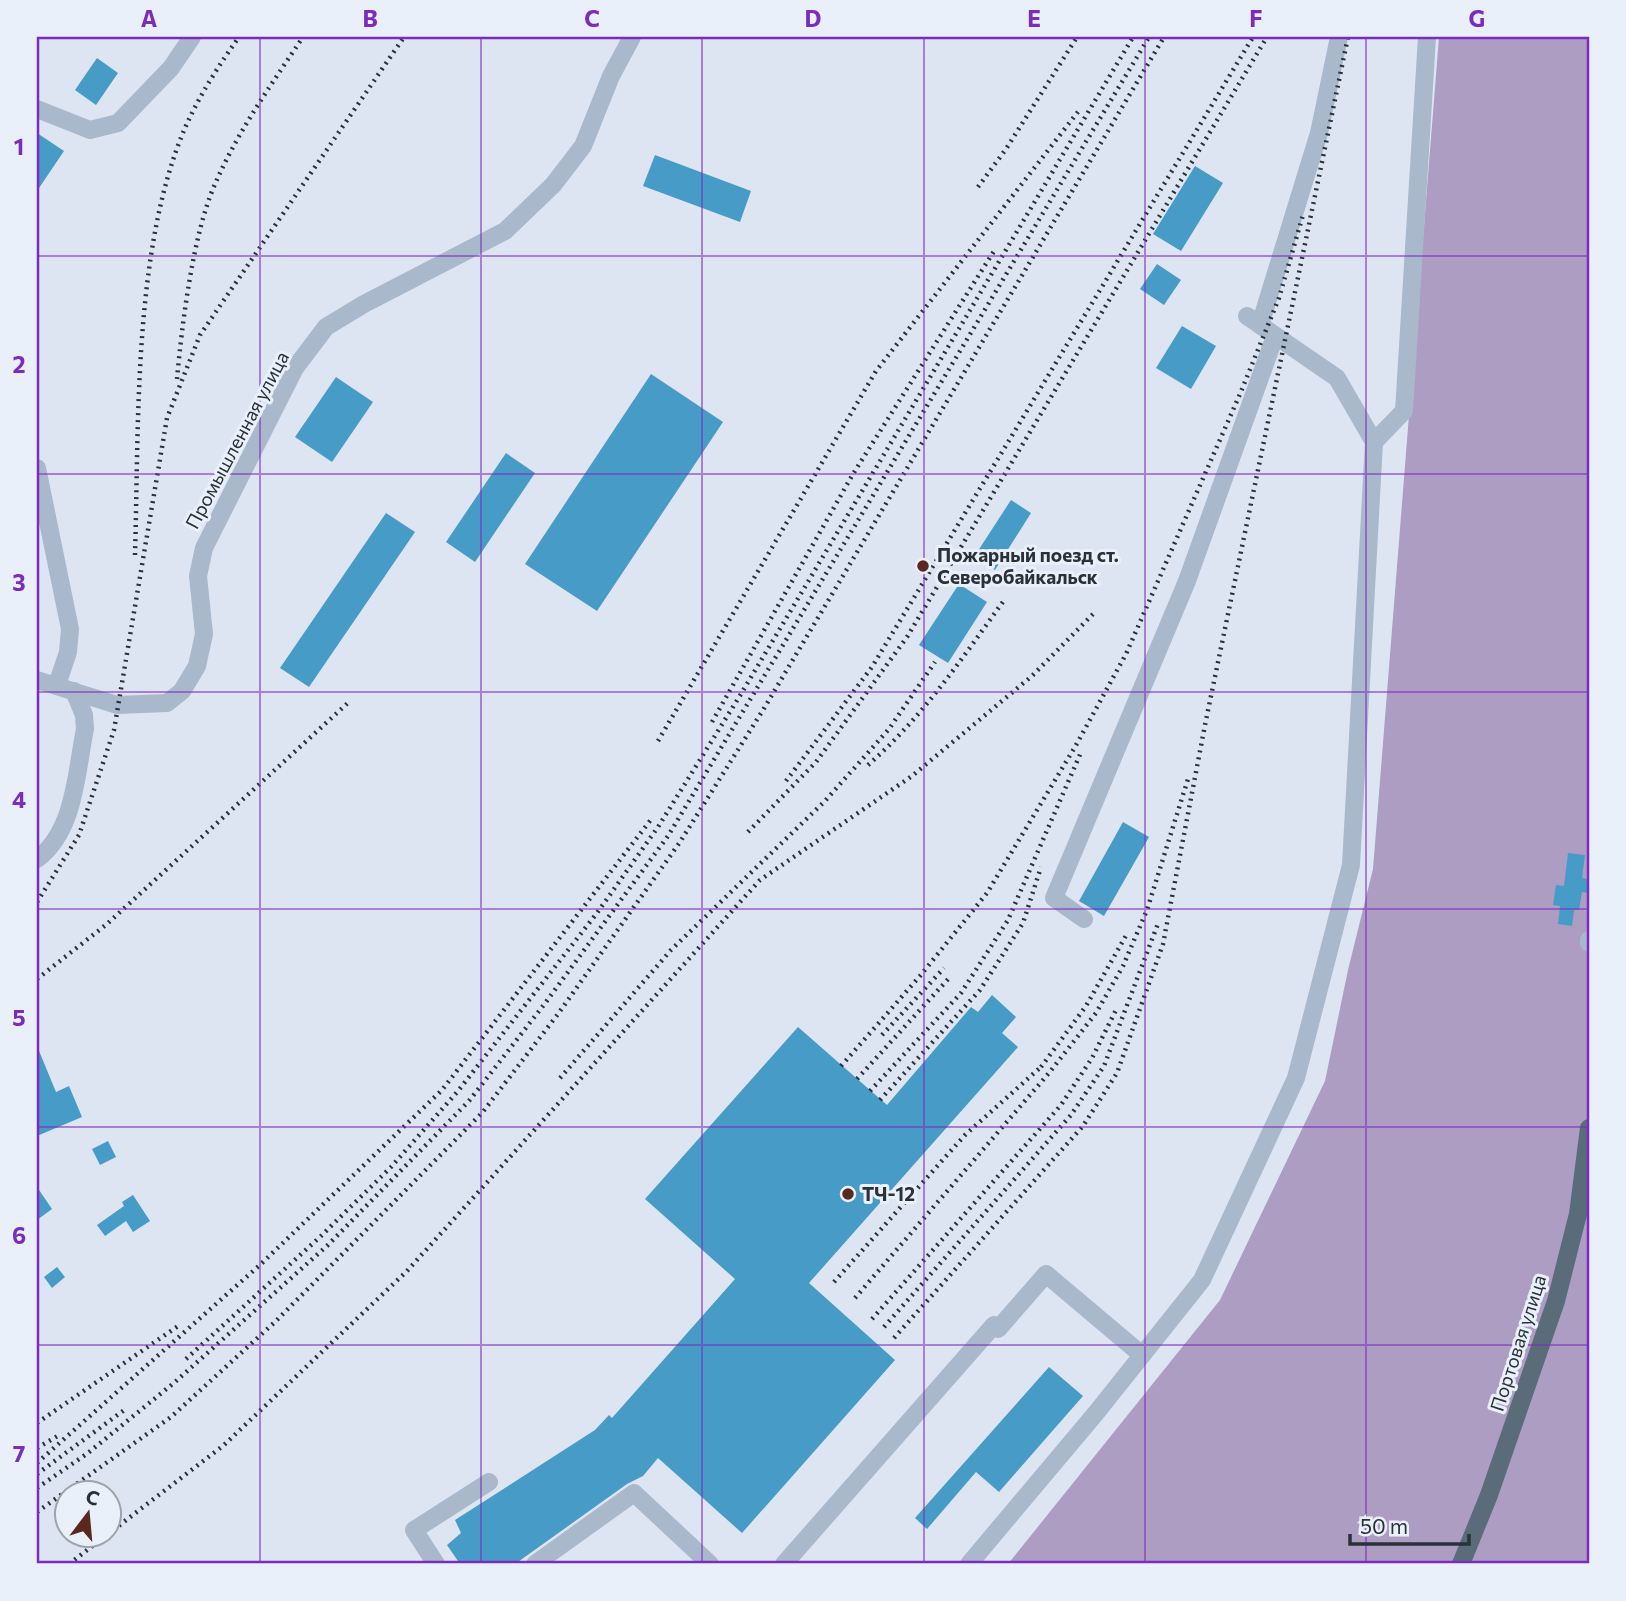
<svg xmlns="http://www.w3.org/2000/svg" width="1626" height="1601" font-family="Commissioner,sans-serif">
	<rect width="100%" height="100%" fill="#dde5f3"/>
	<polygon fill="#ad9dc2" points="1439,37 1589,37 1589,1564 1008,1564 1220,1300 1325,1081 1348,970 1373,869"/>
	<g fill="#479bc7">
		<polygon points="97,58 118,73 96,105 75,90"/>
		<polygon points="37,133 64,151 37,191"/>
		<polygon points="655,155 751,191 740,222 643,186"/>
		<polygon points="1195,166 1223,183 1181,251 1153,234"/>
		<polygon points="1157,264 1181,280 1164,305 1140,289"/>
		<polygon points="1182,326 1216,346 1191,389 1156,368"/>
		<polygon points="651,374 723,422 597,611 525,564"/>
		<polygon points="336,377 373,402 332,462 295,437"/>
		<polygon points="506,453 535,473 475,562 446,542"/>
		<polygon points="1011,500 1031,513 995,570 974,557"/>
		<polygon points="386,513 415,532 309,687 280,668"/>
		<polygon points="959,584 987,602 948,663 919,645"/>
		<polygon points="1123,822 1149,837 1104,916 1079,901"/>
		<polygon points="1568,853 1585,855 1582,878 1589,879 1589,893 1582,892 1579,910 1574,910 1572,926 1558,924 1560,906 1553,905 1556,885 1564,886"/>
		<polygon points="992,995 1016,1017 1002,1033 1018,1047 809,1283 895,1360 742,1533 658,1458 643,1476 627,1484 515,1564 460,1564 447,1545 461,1533 455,1520 595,1430 609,1415 612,1418 735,1279 645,1199 798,1027 887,1105 971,1007 978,1012"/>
		<polygon points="37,1046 56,1092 69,1086 82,1117 37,1136"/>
		<polygon points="108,1141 116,1157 100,1165 92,1149"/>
		<polygon points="37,1187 52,1209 37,1220"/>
		<polygon points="133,1195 150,1221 133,1232 126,1221 105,1236 97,1225 124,1206 122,1202"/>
		<polygon points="57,1267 65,1277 52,1288 44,1277"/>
		<polygon points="1049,1367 1083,1396 999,1492 976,1472 927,1529 915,1518"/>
	</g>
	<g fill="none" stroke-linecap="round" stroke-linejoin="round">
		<g stroke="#a9b8cb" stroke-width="18">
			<polyline points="37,109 90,130 118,123 171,68 192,37"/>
			<polyline points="1260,325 1319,133 1339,37"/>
			<polyline points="1374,442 1404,411 1427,37"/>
			<polyline points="37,468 70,629 68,652 57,685"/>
			<polyline points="37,680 117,705 167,703 182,691 197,666 204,634 198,576 204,548 295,368 326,327 364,304 505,231 553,185 583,146 611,76 632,37"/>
			<path d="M37,859C75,831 76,773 85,729L84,715L74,691"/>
			<polyline points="1084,919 1054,898 1187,581 1275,336"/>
			<polyline points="1589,940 1589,943"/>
			<polyline points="436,1564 414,1530 489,1482"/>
			<polyline points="535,1564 634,1493 710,1564"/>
			<polyline points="784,1564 994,1325 998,1329 1046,1274 1142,1355"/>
			<polyline points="969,1564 1096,1413 1202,1280 1296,1078 1351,865 1374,442 1337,378 1247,316"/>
		</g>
		<polyline stroke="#5a6c7a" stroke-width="18" points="1461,1564 1489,1495 1556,1301 1578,1214 1589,1128"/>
		<g stroke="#293238" stroke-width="4.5" stroke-dasharray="2 5" stroke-linecap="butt">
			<polyline points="978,187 1006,149 1077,37"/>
			<path d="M177,379C182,324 193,234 215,184C238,131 271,85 303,37"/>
			<path d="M135,555C139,423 133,250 185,128C199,96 219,65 239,37"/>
			<polyline points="712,722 853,474 996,248"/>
			<polyline points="658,741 876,371 1081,108"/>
			<path d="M868,765C922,718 963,657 1005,599"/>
			<polyline points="786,781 872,667 1253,37"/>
			<polyline points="748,832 816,762 907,637 1267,37"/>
			<polyline points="37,902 79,835 114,730 167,418 200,335 404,37"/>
			<polyline points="37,979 107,924 350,701"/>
			<polyline points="882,1035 944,968"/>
			<polyline points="841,1066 920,976 987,893 1075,747 1126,654 1240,394 1279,298 1303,215"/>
			<polyline points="1041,1067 1086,1006 1128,932"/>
			<polyline points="560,1078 671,950 825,801 889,729 935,662"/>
			<polyline points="857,1079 950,977"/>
			<polyline points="870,1091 961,993 1008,920 1082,750"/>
			<polyline points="880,1100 980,990 1023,923 1041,867"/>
			<polyline points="834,1282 965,1135 1042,1066"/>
			<polyline points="855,1298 1049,1073 1096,1013 1123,966 1147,910 1188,779"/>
			<polyline points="872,1319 1061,1105 1092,1058 1116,1010"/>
			<polyline points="884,1327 1071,1115 1104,1066 1159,921"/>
			<polyline points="894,1338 1083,1126 1117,1073 1163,944 1206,720 1348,37"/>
			<polyline points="186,1359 321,1236 391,1167 458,1091 597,913 658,827 741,694 1133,37"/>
			<polyline points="37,1423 181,1324"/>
			<polyline points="37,1448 61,1434"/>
			<polyline points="37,1463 261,1264 442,1090 653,817"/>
			<polyline points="37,1474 127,1408"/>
			<polyline points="37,1488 88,1453 175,1382 328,1245 469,1101 543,1006 668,836 1149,37"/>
			<polyline points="37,1512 171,1417 276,1321 482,1113 558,1014 680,842 763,710 1164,37"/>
			<polyline points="69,1564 224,1445 407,1271 760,880 912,776 1032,676 1095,612"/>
		</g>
	</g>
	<path fill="none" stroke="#7b2cbf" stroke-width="2" stroke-opacity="0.55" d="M260,37V1564M481,37V1564M702,37V1564M924,37V1564M1145,37V1564M1366,37V1564M37,256H1589M37,474H1589M37,692H1589M37,909H1589M37,1127H1589M37,1345H1589"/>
	<g fill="#5a281e" stroke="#eaf0fa" stroke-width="2.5">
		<circle cx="923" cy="566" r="7"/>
		<circle cx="848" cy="1194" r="7"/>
	</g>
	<g text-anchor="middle" stroke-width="6" stroke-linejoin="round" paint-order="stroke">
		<g font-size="19" fill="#293238" stroke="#eaf0fa">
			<text transform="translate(237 440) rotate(-62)" y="7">Промышленная улица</text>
			<text transform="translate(1518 1343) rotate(-72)" y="7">Портовая улица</text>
		</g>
		<g font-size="19" font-weight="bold" fill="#293238" stroke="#eaf0fa" text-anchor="start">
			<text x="937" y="562">Пожарный поезд ст.<tspan x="937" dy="22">Северобайкальск</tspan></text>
			<text x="862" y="1201">ТЧ-12</text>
		</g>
	</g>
	<rect width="1626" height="1601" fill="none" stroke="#eaf0fa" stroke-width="77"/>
	<g transform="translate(88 1514) rotate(16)"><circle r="33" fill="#eaf0fa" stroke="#9da4ac" stroke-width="2"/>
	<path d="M0-5L12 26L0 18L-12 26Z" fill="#5a281e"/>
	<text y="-10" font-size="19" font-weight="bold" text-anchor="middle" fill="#293238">С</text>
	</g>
	<path d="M1350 1534v10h119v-10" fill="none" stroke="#293238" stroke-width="3.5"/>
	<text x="1360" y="1534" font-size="21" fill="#293238" stroke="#eaf0fa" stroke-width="5" paint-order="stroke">50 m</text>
	<rect x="38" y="38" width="1550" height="1524" fill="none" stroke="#7b2cbf" stroke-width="2.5"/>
	<g font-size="23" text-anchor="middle" font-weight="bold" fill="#7b2cbf">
		<text x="149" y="27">A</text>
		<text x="370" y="27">B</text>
		<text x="592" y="27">C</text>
		<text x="813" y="27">D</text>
		<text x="1034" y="27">E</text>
		<text x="1256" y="27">F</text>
		<text x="1477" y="27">G</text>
		<text x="19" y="155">1</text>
		<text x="19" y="373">2</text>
		<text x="19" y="591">3</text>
		<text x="19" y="808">4</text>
		<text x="19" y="1026">5</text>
		<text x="19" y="1244">6</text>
		<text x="19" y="1462">7</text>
	</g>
</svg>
